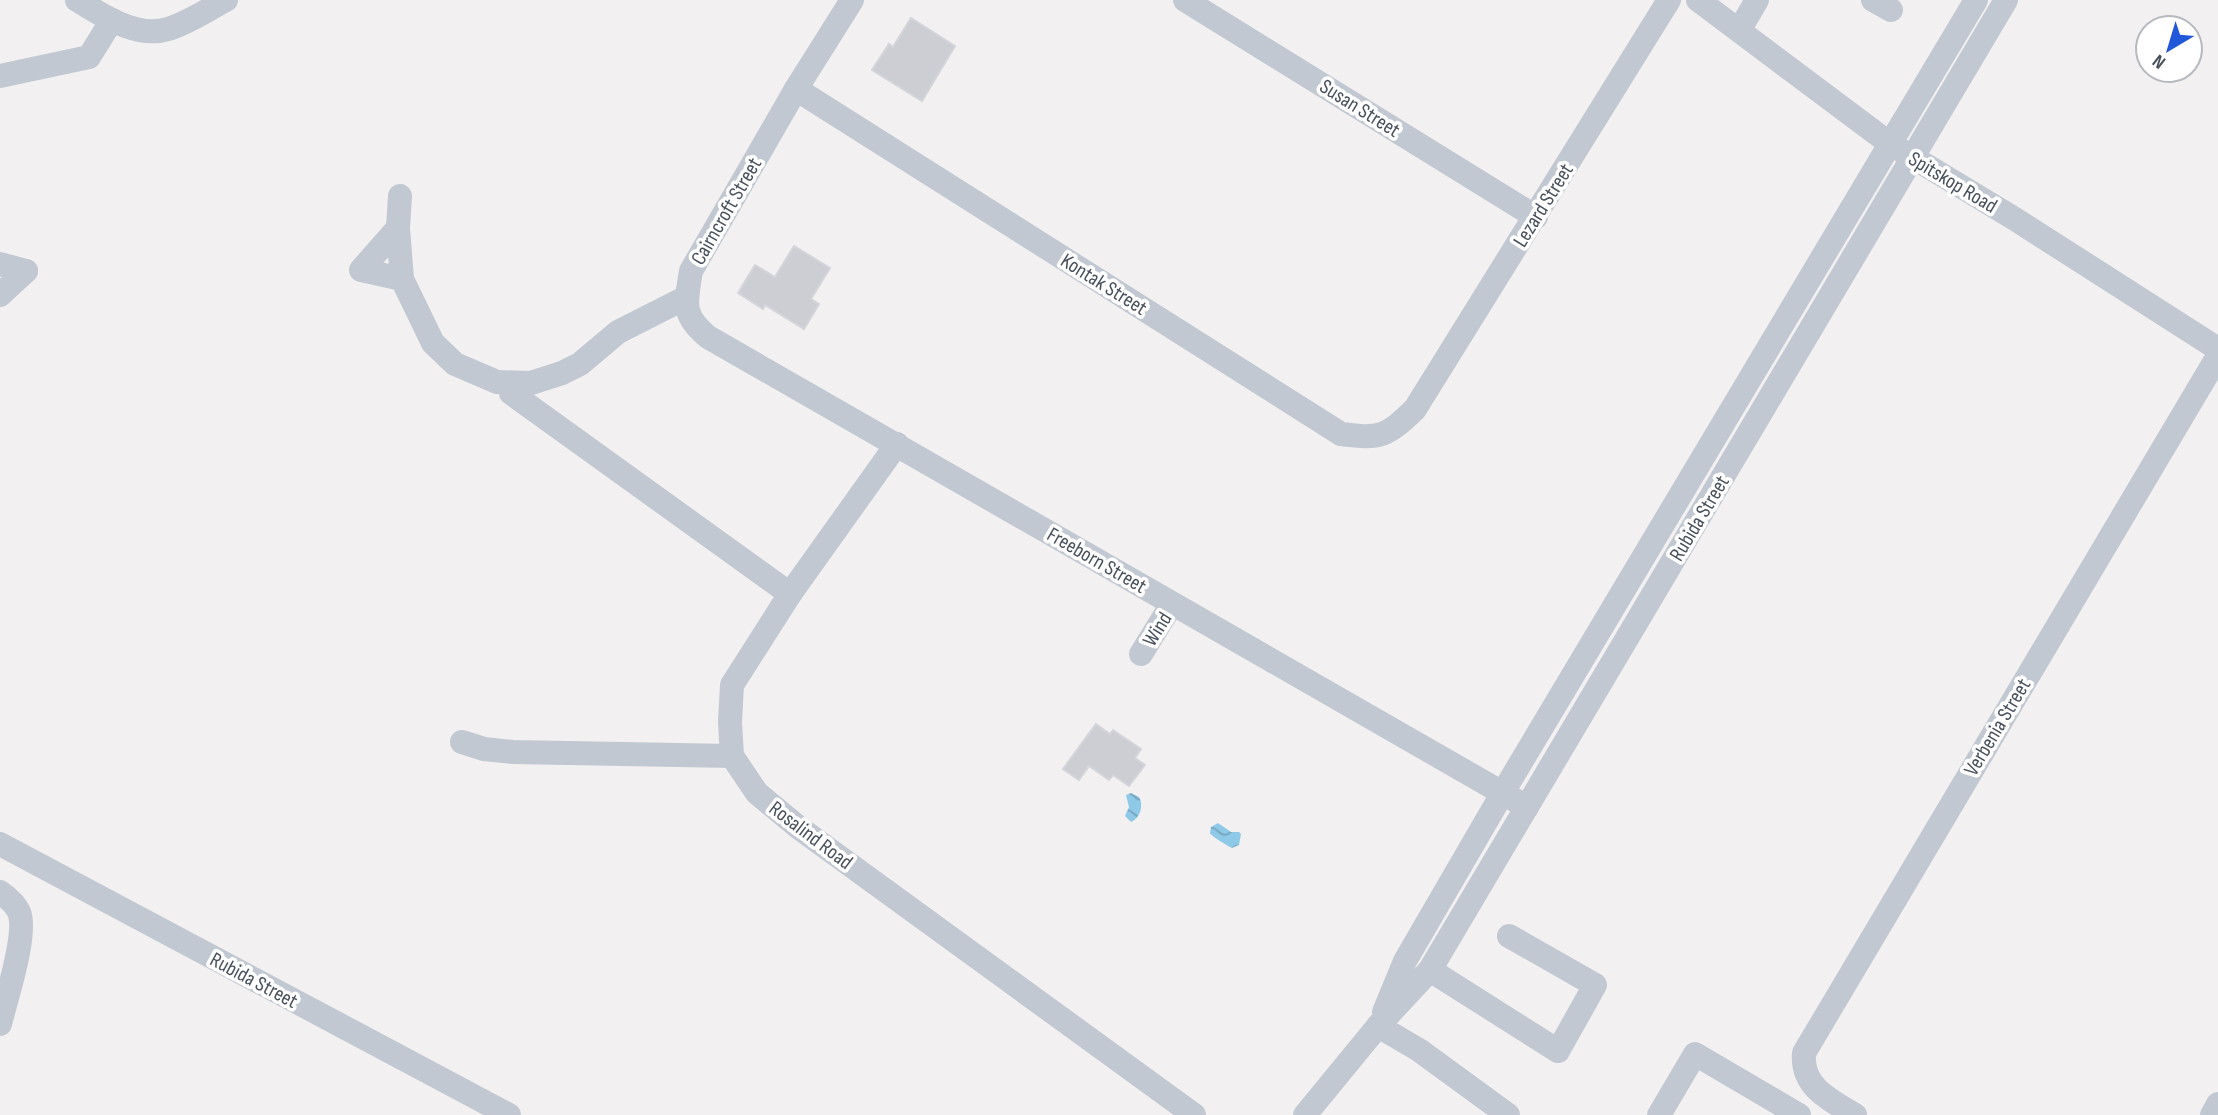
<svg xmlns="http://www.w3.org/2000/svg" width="2218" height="1115" font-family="'Sofia Sans Condensed',sans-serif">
	<defs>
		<pattern id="water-waves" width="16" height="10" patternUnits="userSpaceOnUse" patternTransform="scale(1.75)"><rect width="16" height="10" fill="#8fc9e8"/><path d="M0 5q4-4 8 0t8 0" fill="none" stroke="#77a6bf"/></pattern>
	</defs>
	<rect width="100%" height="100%" fill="#f2f0f0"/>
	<g fill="url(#water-waves)">
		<path d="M1131,793L1139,797C1144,806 1140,818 1131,822L1125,816L1129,807L1126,795Z"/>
		<path d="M1218,823L1231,832H1239L1241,834L1239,845L1232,848C1228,846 1211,836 1210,833L1211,827Z"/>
	</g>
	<g fill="#cdced4" stroke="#d4d5db" stroke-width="2">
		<polygon points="911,18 955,46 922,101 872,70 889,44 893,47"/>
		<polygon points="794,246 830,268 811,299 819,304 804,329 765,305 763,309 738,293 755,265 775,277"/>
		<polygon points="1096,724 1110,734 1113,730 1141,749 1135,758 1145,765 1129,786 1113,775 1109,780 1089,766 1079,780 1063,769"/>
	</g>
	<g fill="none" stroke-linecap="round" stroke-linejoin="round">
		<g stroke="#c1c8d1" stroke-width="24">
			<path d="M77,0C102,15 137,39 168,29C188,23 207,10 226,0"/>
			<path d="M852,0L796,89L691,271C686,303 681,315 708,337L1527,807"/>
			<polyline points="1185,0 1536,217"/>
			<polyline points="1698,0 1889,143 2015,219 2218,349"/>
			<polyline points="1873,0 1891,10"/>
			<polyline points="1740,29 1757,0"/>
			<polyline points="0,76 89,57 112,20"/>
			<path d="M796,89L1341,434C1381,439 1386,437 1415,409L1669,0"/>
			<polyline points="400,196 398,228 402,279 433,343 455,364 497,382 531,383 562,373 580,364 618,332 687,297"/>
			<polyline points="398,228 361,270 402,279"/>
			<polyline points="0,264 26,271"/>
			<polyline points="0,295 26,271"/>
			<polyline points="511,393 790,594"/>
			<polyline points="897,444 790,594 732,685 730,722 732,756 757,793 798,827 1194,1115"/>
			<polyline points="1141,654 1172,604"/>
			<polyline points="462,742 484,749 513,752 732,756"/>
			<polyline points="0,844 509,1115"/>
			<path d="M0,892C7,897 15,903 19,912C28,933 6,999 0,1024"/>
			<polyline points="1430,970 1558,1051 1595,985 1509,936"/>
			<polyline points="1384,1012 1405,961 1502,794 1976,0"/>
			<polyline points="1378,1026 1419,1050 1508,1115"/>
			<polyline points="1305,1115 1378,1026 1430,970 2006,0"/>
			<polyline points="1659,1115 1695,1054 1799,1115"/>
			<path d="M1855,1115C1830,1100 1801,1087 1804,1053L2218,356"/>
			<polyline points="2212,1115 2218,1104"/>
		</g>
	</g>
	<g text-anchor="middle" stroke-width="7" stroke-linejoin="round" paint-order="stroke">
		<g font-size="21" fill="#48505c" stroke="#fff">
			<text transform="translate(1360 108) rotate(32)" y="7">Susan Street</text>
			<text transform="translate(1953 182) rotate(31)" y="7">Spitskop Road</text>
			<text transform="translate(1543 205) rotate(-58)" y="7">Lezard Street</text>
			<text transform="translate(726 211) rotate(-60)" y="7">Cairncroft Street</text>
			<text transform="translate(1104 284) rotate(32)" y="7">Kontak Street</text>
			<text transform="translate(1699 518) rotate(-59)" y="7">Rubida Street</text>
			<text transform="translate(1097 560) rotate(30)" y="7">Freeborn Street</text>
			<text transform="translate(1157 629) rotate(-58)" y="7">Wind</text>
			<text transform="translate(1997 727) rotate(-59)" y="7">Verbenia Street</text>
			<text transform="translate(811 835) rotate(37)" y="7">Rosalind Road</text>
			<text transform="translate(254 980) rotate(28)" y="7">Rubida Street</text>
		</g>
	</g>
	<g transform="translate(2169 49) rotate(218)"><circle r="33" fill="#ffffff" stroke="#b6b9be" stroke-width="2"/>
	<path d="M0-5L12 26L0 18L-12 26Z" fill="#2158da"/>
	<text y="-10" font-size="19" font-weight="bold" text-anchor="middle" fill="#48505c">N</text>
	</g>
</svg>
